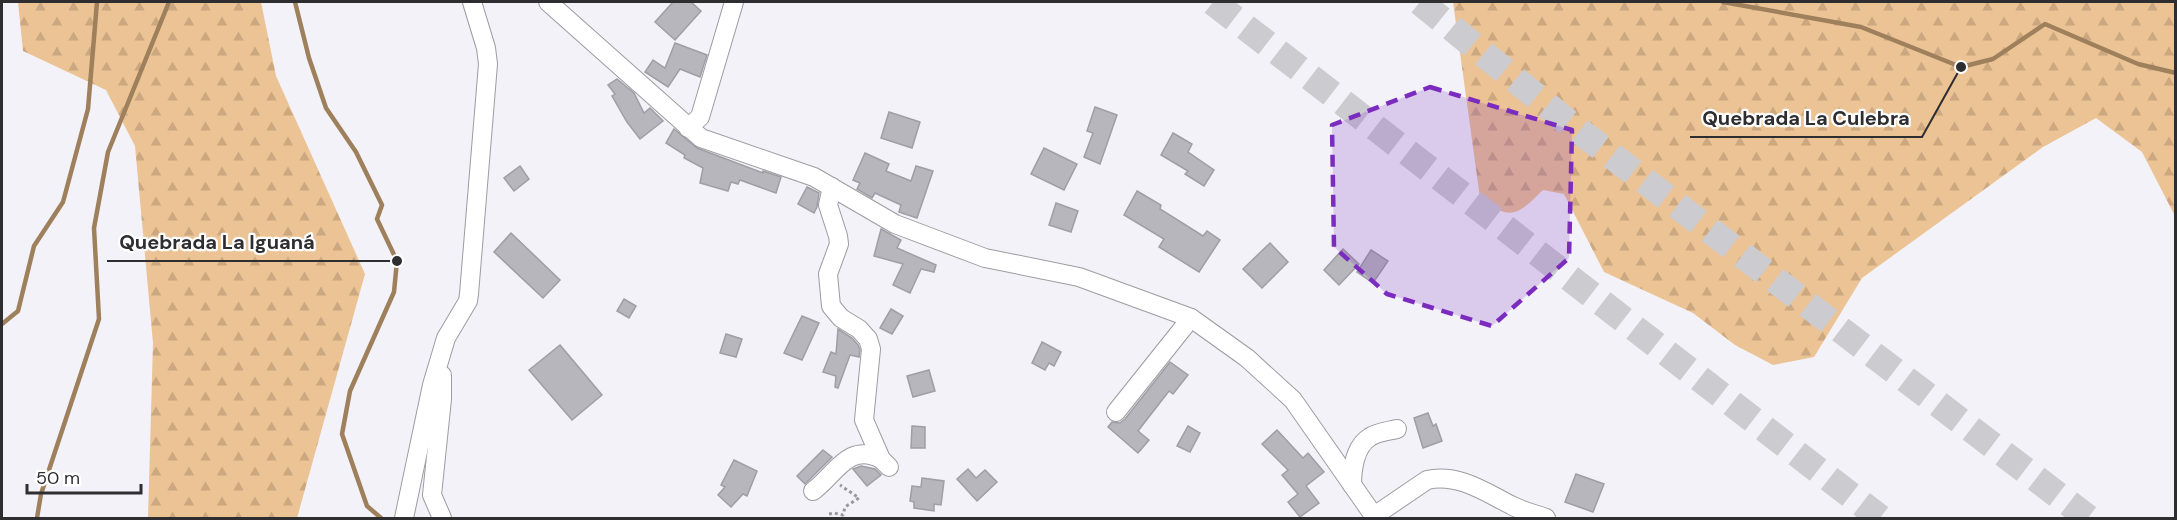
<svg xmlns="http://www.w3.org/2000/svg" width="2177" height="520" font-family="'DM Sans',sans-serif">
	<defs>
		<pattern id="forest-firs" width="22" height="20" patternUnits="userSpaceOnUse" patternTransform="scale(1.5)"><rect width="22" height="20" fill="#ecc394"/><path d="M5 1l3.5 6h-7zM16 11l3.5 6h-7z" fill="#cba880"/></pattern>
	</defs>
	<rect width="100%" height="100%" fill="#f2f2f8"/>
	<g fill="url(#forest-firs)">
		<polygon points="18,2 261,2 276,76 365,274 297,518 148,518 153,343 135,146 106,90 23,51"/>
		<path d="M1453,2H2175V216L2142,152L2096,118L2043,147L1862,278L1814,357L1773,365L1735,345L1693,313L1604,272L1564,194L1543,190C1517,216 1510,221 1480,198Z"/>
	</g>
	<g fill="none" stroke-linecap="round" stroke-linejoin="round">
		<g stroke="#9f805c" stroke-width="4.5">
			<polyline points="295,2 309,58 326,108 356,152 382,205 377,219 397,261 394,292 350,391 342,434 367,506 381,518"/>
			<polyline points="1723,2 1861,27 1961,67 1993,59 2045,24 2138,64 2176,73"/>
			<polyline points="2,324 18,311 34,246 63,202 88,109 97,2"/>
			<polyline points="37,518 41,494 99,319 94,228 108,152 169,2"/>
		</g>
	</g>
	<g fill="#b6b6bc" stroke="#9e9ea4" stroke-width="1.5">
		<polygon points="673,2 691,2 701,11 675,40 655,22"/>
		<polygon points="675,43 707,55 700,77 680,69 668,87 645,72 653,60 665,68"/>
		<polygon points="617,79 634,93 644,113 650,108 663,121 640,139 627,122 612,96 615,94 608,85"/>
		<polygon points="1095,107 1117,115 1100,164 1084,157 1093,133 1087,131"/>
		<polygon points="889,112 920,122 912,148 881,138"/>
		<polygon points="674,129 697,148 763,173 763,171 781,177 776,193 740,180 738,184 731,182 728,191 700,183 703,168 684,158 685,155 666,143"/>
		<polygon points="1173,133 1192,144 1188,152 1214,170 1204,186 1185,174 1188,171 1161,155"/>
		<polygon points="1044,148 1077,164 1064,190 1031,174"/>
		<polygon points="865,153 889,164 886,171 911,181 916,166 933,171 917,218 899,212 901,205 875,193 872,198 857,189 860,183 853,180"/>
		<polygon points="520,166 529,179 514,191 504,178"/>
		<polygon points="807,187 819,193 817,207 814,213 798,204"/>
		<polygon points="1137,191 1161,205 1160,209 1203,236 1207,231 1220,240 1199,272 1159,247 1164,239 1124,215"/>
		<polygon points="1056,203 1078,211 1071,232 1049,225"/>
		<polygon points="881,229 901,240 897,248 936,265 934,272 921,269 910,293 893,285 903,264 874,256"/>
		<polygon points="511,233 560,280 543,298 494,252"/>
		<polygon points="1270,243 1288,262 1262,288 1243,269"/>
		<polygon points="1343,249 1359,264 1339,285 1324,270"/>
		<polygon points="1371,250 1388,261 1373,283 1357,272"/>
		<polygon points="624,299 636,306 629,318 617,311"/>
		<polygon points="891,309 903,316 892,334 880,328"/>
		<polygon points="802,316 819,323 802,360 784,353"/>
		<polygon points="838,329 852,338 858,345 860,350 859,357 850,355 838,388 835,387 836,376 823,372 831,352 836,354"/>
		<polygon points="726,334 742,339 736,357 720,353"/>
		<polygon points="1042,342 1061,352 1054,366 1049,363 1045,370 1032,363"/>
		<polygon points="560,345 602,395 572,420 529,370"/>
		<polygon points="1170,362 1188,375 1173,394 1169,391 1138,431 1149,440 1138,453 1108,427 1112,422 1120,423 1125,419"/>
		<polygon points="929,370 935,391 913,397 907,376"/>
		<polygon points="1428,413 1433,426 1436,424 1442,441 1423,448 1414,418"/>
		<polygon points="912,426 925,427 925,448 911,448"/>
		<polygon points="1188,426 1200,433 1190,452 1177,446"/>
		<polygon points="1277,430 1303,458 1308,453 1324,472 1306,486 1319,503 1300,517 1288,502 1298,494 1282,475 1288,470 1262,444"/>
		<polygon points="823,450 832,457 805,484 797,476"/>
		<polygon points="734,460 757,471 747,496 743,494 731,507 718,495 725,487 721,485"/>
		<polygon points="861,466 875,469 881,475 867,486 853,469"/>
		<polygon points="968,469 976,478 985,470 997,482 977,501 957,479"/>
		<polygon points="1576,474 1604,484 1593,512 1565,502"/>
		<polygon points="922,478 944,481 941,505 934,504 934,511 914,508 914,502 910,501 912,486 921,487"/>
	</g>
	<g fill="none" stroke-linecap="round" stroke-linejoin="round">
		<g stroke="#cbcbd0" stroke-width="27" stroke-dasharray="27 14" stroke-linecap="butt">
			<polyline points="1213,2 1880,518"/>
			<polyline points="1420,2 1565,120 2088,518"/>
		</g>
		<g stroke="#9c9ca2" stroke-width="20">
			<g id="minor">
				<path d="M548,2L701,138L814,177L895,224L985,258L1079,277L1191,318L1247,358L1293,400L1374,516L1427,480C1458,473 1485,492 1511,505C1522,511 1535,514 1546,518"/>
				<polyline points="688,128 700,117 734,2"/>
				<polyline points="832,187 828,205 838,236 839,244 828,274 831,306 841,318 859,329 868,339 871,349 864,420 881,459 889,467"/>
				<polyline points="442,375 442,399 432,495 442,518"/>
				<polyline points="1116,412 1191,318"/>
				<path d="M1352,485C1352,469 1355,446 1370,437C1377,432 1389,431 1397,429"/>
				<path d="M813,491C836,474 848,442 881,459"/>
				<polyline points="404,518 432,385 446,338 468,301 469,294 488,64 486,48 472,2"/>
			</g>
		</g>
		<polyline stroke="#98989d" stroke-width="3" stroke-dasharray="3 3" stroke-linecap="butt" points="829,514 834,513 843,515 845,507 859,498 840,485"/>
		<use href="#minor" stroke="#fff" stroke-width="18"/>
	</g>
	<path fill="#7b2cbf" fill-opacity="0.2" stroke="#7b2cbf" stroke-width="4.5" stroke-dasharray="12 8" stroke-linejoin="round" d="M1430,87L1572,130L1569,258L1492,326L1387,294L1334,247L1332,125Z"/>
	<path fill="none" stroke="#2e2d30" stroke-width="2" d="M1961 67L1922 137H1690M397 261L326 261H107"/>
	<g fill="#2e2d30" stroke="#fff" stroke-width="2">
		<circle cx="1961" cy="67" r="6"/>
		<circle cx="397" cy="261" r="6"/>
	</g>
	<g font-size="20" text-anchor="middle" font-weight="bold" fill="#2e2d30" stroke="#fff" stroke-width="4.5" stroke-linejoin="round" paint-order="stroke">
		<text x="1806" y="125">Quebrada La Culebra</text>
		<text x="217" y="249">Quebrada La Iguaná</text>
	</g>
	<rect width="2177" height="520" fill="none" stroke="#2e2d30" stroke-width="6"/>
	<path d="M27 484v9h114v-9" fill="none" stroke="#2e2d30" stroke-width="3"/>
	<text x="36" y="484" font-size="18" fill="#2e2d30" stroke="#ffffff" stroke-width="4.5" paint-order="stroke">50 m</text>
</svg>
